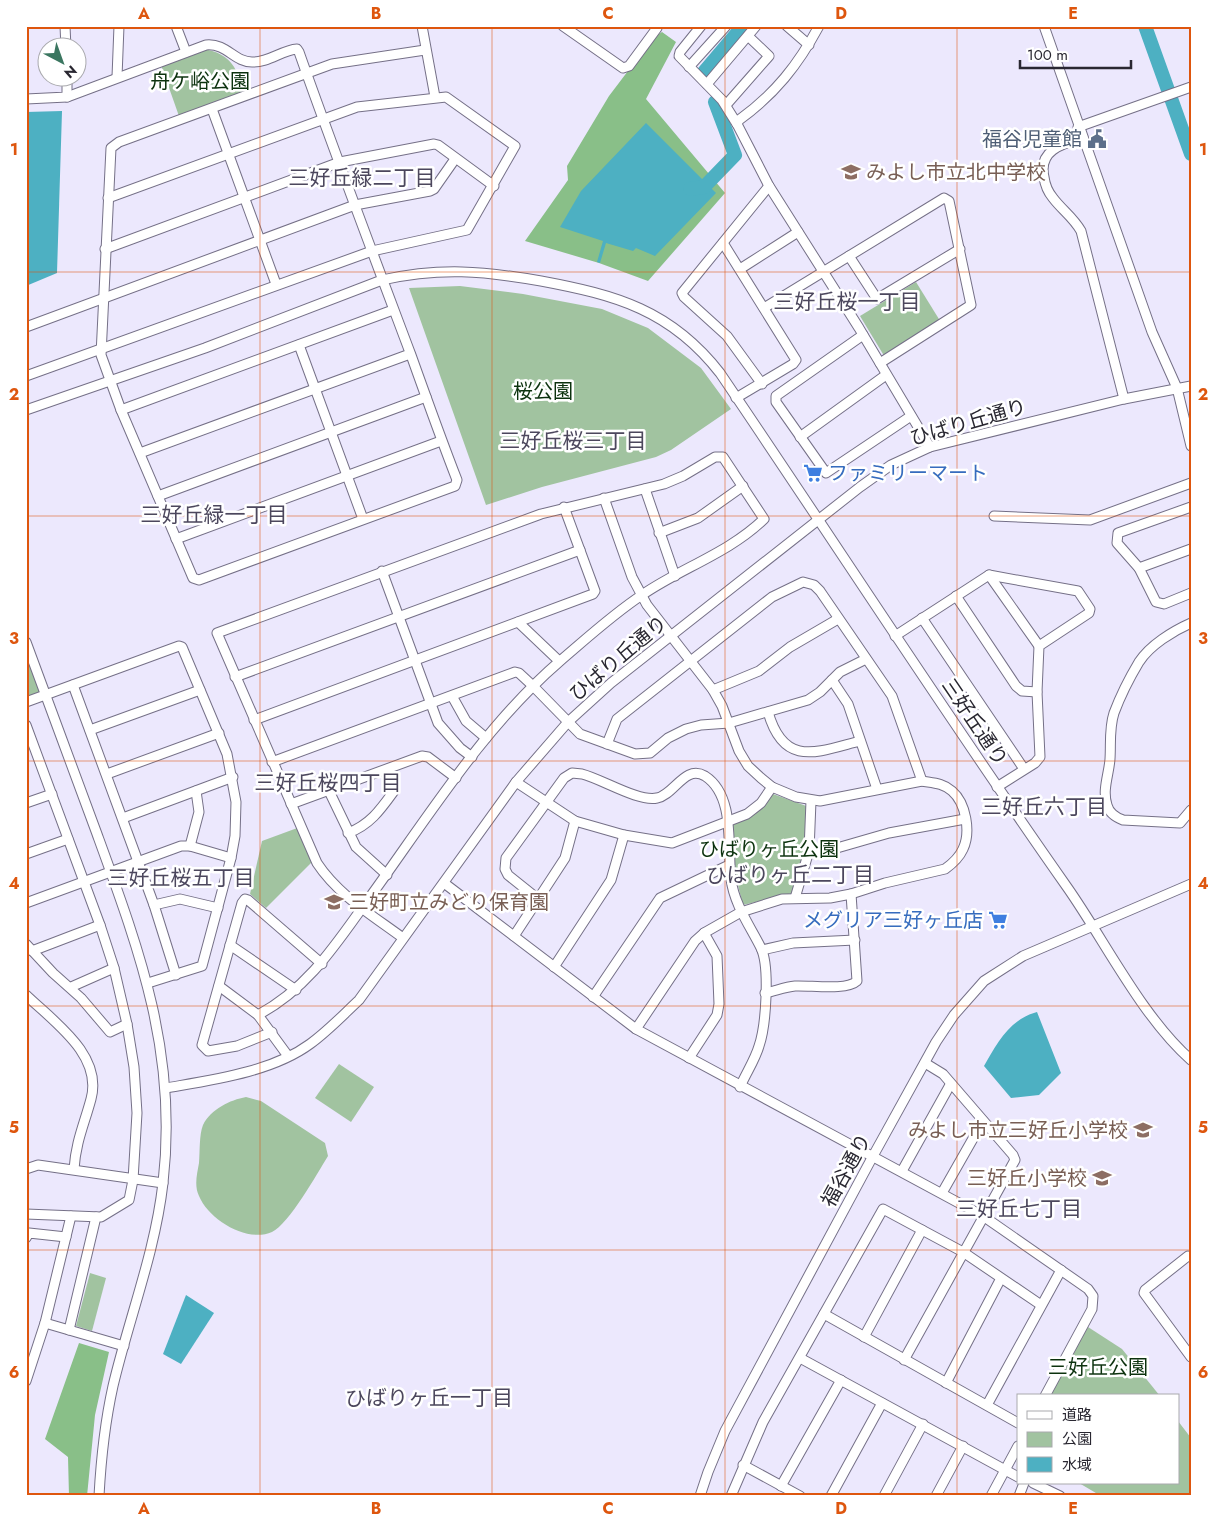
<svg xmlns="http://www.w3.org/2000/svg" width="1217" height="1522" font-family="Jost,'Noto Sans JP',sans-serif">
	<rect width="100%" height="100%" fill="#ece8fd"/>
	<g fill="#a1c3a0">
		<path d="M203,49C233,54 237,69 244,95L180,119L161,65Z"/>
		<polygon points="916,282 942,324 886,359 860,316"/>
		<polygon points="460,286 523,294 602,309 648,328 701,368 731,409 671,450 656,457 542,487 486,505 409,288"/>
		<polygon points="28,660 42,695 26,700 26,661"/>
		<path d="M773,794L809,807L805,854L793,893L743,905L734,870L731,824C750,819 760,808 773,794Z"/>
		<polygon points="300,827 313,861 266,908 250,894 262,841"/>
		<polygon points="339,1064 374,1087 351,1122 315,1098"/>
		<path d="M246,1097L261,1101L325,1143L328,1156C317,1174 289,1224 272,1232C247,1243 209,1220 199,1196C194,1186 197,1174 199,1163C200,1152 199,1135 203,1125C211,1109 230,1100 246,1097Z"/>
		<polygon points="90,1273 106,1278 92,1331 76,1326"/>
		<polygon points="1088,1327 1122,1349 1160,1396 1049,1396"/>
		<polygon points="1178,1421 1191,1438 1191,1496 1101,1496 1079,1483 1178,1483"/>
	</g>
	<g fill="#89bf88">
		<polygon points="662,32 676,42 646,99 725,193 648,281 599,263 525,241 568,180 567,166 609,96 653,38"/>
		<polygon points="79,1343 109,1352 95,1415 87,1496 69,1496 68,1457 45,1439"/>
	</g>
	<g fill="#4db0c2">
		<polygon points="62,111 57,273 26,286 26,112"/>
		<polygon points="646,123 716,193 655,256 636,248 633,251 606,243 600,263 597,262 603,241 560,227 581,191"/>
		<path d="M1037,1012L1061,1073L1039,1095L1011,1098L984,1066C997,1043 1010,1019 1037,1012Z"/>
		<polygon points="186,1295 214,1313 181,1364 163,1354"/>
	</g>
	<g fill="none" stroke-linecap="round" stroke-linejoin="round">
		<g stroke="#4db0c2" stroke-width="14">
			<polyline points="1145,26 1191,154"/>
			<polyline points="704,72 743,26"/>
			<polyline points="690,189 704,187 735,155 715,102"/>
		</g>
		<g stroke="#757087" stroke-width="11">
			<g id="minor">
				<polyline points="65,26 66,48"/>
				<polyline points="176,26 186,52"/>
				<polyline points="422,26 435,97"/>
				<polyline points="563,26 623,68 629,66 657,28 655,26"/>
				<polyline points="701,26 680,52 679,56 722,100 737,124"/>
				<polyline points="787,26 809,45"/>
				<path d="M819,26C798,65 775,94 739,120L737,124L769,186L859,328L930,447"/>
				<polyline points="1044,26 1152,332 1177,388 1191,446"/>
				<polyline points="689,67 726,26"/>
				<polyline points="117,77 119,26"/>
				<polyline points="707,84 756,26"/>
				<path d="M67,97L206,45C227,43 234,62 252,62C268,63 282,50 297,49L299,52C335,154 373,254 411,355C426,397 441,439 457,480L455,486L199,580L193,578L121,410L101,355L111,148L119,142L332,64L425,50"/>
				<polyline points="26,99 67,97 67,78"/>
				<polyline points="726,105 769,56 748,36"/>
				<polyline points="212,109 276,284"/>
				<polyline points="1078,127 1191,87"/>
				<path d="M1082,138C1061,144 1038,151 1044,177C1045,185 1048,192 1053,198C1062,210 1073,217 1081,231L1124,399"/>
				<polyline points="723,243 796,360 793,364 736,398"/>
				<polyline points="105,249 340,162 434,144 438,145 494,186"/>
				<polyline points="849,256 877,299 960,249"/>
				<polyline points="740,269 798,232"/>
				<polyline points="764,308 944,198 949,201 971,305 880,363"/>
				<polyline points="26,327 355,205 430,191 434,189 455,159"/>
				<polyline points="863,335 776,396 776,402 826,473 911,416"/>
				<polyline points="299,345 363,519"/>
				<polyline points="26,376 372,251 467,230 515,146 446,97 357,107 108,198"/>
				<polyline points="762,384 727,336 684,297 682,293 769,186"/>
				<path d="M26,410L205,348L382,280C441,267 483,271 541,281C616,295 671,310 720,373C836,544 948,718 1067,887C1105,941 1142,1017 1191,1060"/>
				<polyline points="121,410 393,310"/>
				<polyline points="800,437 886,375"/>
				<polyline points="140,453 410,354"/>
				<polyline points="645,489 675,576"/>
				<polyline points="158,496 426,397"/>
				<path d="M604,498L632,577L647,605L713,690L722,706L739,751L748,766L761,778L772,787L796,797L820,801L922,781C933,783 943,783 952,791C966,803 971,832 963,849C959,858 952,864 945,869L885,883L851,894L830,898L782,899L741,912L704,933L695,941L636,1029"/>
				<polyline points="1191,507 1118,533 1117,543 1139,568 1156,602 1164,604 1191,593"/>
				<polyline points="994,516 1090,520 1191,483"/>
				<polyline points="659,533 698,518 743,486"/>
				<polyline points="176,539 441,441"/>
				<polyline points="1139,568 1191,549"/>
				<polyline points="382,571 438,723 460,748 472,757"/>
				<polyline points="989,575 1039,646"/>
				<polyline points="956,596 1016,686 1022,691 1037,692"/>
				<polyline points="922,618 1024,769"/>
				<polyline points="518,622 559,661"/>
				<path d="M1191,623C1173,631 1150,645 1139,662C1130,677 1120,697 1114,713C1109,728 1111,744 1110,759C1109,774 1102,790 1107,805C1109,813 1115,817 1123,820L1180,823L1191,810"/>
				<polyline points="895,636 989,575 1078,591 1090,609 1089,613 1039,646 1037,692 1040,757 1035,763 997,787"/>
				<path d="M26,642C50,706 73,770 97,834C140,952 178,1054 163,1183C155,1253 129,1318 113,1386C105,1422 101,1459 99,1496"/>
				<polyline points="235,677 580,550"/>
				<polyline points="832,680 848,704 877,789"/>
				<polyline points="73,685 154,905 176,975"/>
				<polyline points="713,690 759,671 790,647 838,619"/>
				<polyline points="452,696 466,721 486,738"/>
				<polyline points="26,702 179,646 182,647 227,754 236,802 235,836 231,858 202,966 148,983"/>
				<path d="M768,712C784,768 817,752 860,741"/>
				<polyline points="254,720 593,594 595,591 564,507"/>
				<polyline points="26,725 100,925 114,968 127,1024 134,1067 137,1113 133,1180 129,1200 101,1217 26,1214"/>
				<polyline points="90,730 200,690"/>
				<polyline points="607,744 617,719 772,597 803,582 814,585 820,591 892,696 922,781"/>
				<polyline points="272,762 515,672 519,673 533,686 580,734 635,754 650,753 668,738 686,729 701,725 729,723 808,700 820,692 840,672 866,659"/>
				<polyline points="107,774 219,733"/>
				<polyline points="516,782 575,821 624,835 672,843 747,814 761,803 772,787"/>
				<polyline points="329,791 356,847 387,875"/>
				<polyline points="26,803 52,794"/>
				<polyline points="291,804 422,756 428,757 456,778"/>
				<polyline points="123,818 233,777"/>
				<path d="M348,833C370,825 381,809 394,791L388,769"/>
				<polyline points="190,846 199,812 196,791"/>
				<polyline points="809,851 830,850 889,833 965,819"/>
				<polyline points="26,854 68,839"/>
				<polyline points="444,883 636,1029 983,1216 1088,1289 1093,1296 1092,1309 1045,1396"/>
				<polyline points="795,898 809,851 811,801"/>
				<path d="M538,899L508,875L505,869L506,858L564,778L572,773L582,774C602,779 638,802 657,798C674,795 685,764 705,776C736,796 727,849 731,879C734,904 750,926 761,948C770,967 766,1026 759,1046C755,1060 746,1073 740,1087"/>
				<polyline points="26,903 181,846 190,846 231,858"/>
				<polyline points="154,905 180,899 218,908"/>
				<polyline points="514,936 565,858 575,821"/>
				<polyline points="26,944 53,973 81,998 110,1032 127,1024"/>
				<polyline points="230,945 296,990"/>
				<polyline points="762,950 793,943 855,940"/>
				<polyline points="32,951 100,925"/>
				<polyline points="554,967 611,880 624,835"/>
				<polyline points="219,986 258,1015 288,1056"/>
				<polyline points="71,987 114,968"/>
				<path d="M765,993C775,991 785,987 795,986C810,985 846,991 857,981L851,894"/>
				<path d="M26,995C54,1022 103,1055 91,1099C84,1125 76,1141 74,1169"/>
				<polyline points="593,997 660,898 729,865"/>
				<path d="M258,1015C305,990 332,950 362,908C423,825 481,729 560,661C586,639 613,614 642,595C681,568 729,553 764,519L723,457H715L683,476L664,484L541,514L217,633L317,863C338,895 372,915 403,938"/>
				<polyline points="272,1032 237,1046 208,1051 202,1045 242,903 245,899 248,900 322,964"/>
				<polyline points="689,1058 717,1015 719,1004 717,956 704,933"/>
				<path d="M166,1088C212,1080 272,1072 310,1044C328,1031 343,1015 359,1000L516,782L568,722L611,683L860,487L891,465L930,447L1124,399L1191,386"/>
				<polyline points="26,1169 38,1165 163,1183"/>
				<polyline points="902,1171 950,1085"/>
				<polyline points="942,1193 983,1121"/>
				<polyline points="26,1238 29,1233 66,1237"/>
				<polyline points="1191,1257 1188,1256 1145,1290 1144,1293 1191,1357"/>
				<polyline points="824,1314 1018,1423"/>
				<polyline points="45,1323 124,1346"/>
				<polyline points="69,1330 96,1217"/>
				<polyline points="864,1337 922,1230"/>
				<polyline points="800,1358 1018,1477"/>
				<polyline points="904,1360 1015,1160 1013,1155 943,1074 925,1063"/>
				<polyline points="26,1381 45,1323 71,1216"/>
				<polyline points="946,1383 1000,1280"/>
				<polyline points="987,1405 1061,1270"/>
				<polyline points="743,1465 800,1496"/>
				<polyline points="1033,1483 1060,1496"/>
				<polyline points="781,1486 841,1380"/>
				<polyline points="700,1496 708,1472 725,1431 873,1156 936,1042 954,1015 984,981 1023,956 1191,884"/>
				<polyline points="731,1496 763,1422 883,1209 963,1252 1041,1305"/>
				<polyline points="831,1496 882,1403"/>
				<polyline points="884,1496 923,1424"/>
				<polyline points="936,1496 963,1446"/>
				<polyline points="991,1496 1018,1446"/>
				<polyline points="1019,1496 1024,1483"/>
			</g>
		</g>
		<use href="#minor" stroke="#fff" stroke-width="9"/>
	</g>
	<path fill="none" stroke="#de560e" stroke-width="1" stroke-opacity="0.55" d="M260,26V1496M492,26V1496M725,26V1496M957,26V1496M26,272H1191M26,516H1191M26,761H1191M26,1006H1191M26,1250H1191"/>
	<defs>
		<g id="civic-bare" transform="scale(1.5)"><path d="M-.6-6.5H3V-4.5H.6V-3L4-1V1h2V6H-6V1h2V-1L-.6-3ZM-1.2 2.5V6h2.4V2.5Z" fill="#5c6f8a" stroke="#fff" stroke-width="2.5" paint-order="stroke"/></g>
		<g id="school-bare" transform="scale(1.5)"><path d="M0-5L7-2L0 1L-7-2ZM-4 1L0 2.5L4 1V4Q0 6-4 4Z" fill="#8d6e63" stroke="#fff" stroke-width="2.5" paint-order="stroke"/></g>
		<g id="supermarket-bare" transform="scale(1.5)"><path d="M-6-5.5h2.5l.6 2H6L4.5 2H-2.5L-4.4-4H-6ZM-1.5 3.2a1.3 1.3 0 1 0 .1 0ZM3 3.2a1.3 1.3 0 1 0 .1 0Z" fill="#3f7fe0" stroke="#fff" stroke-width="2.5" paint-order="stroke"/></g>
	</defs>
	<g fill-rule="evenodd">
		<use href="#civic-bare" x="1097" y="139"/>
		<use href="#school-bare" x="851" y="172"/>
		<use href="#supermarket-bare" x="813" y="473"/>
		<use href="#school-bare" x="334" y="902"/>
		<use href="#supermarket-bare" x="998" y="920"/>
		<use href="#school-bare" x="1143" y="1130"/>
		<use href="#school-bare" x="1102" y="1178"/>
	</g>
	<g text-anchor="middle" stroke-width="5" stroke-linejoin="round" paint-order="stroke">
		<g font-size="20" fill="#0c320e" stroke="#fff">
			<text x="200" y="88">舟ケ峪公園</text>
			<text x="543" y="398">桜公園</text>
			<text x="769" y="856">ひばりヶ丘公園</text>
			<text x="1098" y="1374">三好丘公園</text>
		</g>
		<g font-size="20" fill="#4e5e75" stroke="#fff" text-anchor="end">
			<text x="1082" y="146">福谷児童館</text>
		</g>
		<g font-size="20" fill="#785e54" stroke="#fff" text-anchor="start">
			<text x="866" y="179">みよし市立北中学校</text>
			<text x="349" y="909">三好町立みどり保育園</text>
			<text x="1128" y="1137" text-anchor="end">みよし市立三好丘小学校</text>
			<text x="1087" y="1185" text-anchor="end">三好丘小学校</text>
		</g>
		<g font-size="20" fill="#292731" stroke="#fff">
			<text transform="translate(968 422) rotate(-16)" y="7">ひばり丘通り</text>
			<text transform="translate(618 658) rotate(-40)" y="7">ひばり丘通り</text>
			<text transform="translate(975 722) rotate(56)" y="7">三好丘通り</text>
			<text transform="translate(846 1170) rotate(-61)" y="7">福谷通り</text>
		</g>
		<g font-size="20" fill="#366cbe" stroke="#fff" text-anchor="start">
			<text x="828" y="480">ファミリーマート</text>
			<text x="983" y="927" text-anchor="end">メグリア三好ヶ丘店</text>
		</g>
		<g font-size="21" fill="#4c475d" stroke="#fff">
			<text x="362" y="185">三好丘緑二丁目</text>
			<text x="847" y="309">三好丘桜一丁目</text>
			<text x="573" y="448">三好丘桜三丁目</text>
			<text x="214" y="522">三好丘緑一丁目</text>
			<text x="328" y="790">三好丘桜四丁目</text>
			<text x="1044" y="814">三好丘六丁目</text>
			<text x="790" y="882">ひばりヶ丘二丁目</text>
			<text x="181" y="885">三好丘桜五丁目</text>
			<text x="1019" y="1216">三好丘七丁目</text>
			<text x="429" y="1405">ひばりヶ丘一丁目</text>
		</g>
	</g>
	<rect width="1217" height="1522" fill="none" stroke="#ffffff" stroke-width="55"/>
	<rect x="1017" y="1394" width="162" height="90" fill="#ffffff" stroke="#a9a9ad"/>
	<rect x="1027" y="1411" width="25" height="8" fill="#ffffff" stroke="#a9a9ad"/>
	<text x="1062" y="1420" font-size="15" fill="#292731">道路</text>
	<rect x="1027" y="1432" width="25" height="15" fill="#a1c3a0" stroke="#a9a9ad"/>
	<text x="1062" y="1444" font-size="15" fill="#292731">公園</text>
	<rect x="1027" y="1457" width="25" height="15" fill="#4db0c2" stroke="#a9a9ad"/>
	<text x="1062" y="1470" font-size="15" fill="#292731">水域</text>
	<g transform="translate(62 62) rotate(139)"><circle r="24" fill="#ffffff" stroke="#a9a9ad"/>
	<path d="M0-4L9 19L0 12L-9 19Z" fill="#3b7660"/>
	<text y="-8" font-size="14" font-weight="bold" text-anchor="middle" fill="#292731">N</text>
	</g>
	<path d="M1020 60v8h111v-8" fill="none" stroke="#292731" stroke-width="2.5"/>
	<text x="1027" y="60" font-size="15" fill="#292731" stroke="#ffffff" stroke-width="4" paint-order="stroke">100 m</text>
	<rect x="28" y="28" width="1162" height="1466" fill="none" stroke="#de560e" stroke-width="2"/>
	<g font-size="16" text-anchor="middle" font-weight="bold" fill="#de560e">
		<text x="144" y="19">A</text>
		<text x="376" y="19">B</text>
		<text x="608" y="19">C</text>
		<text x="841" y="19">D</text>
		<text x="1073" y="19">E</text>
		<text x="14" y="155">1</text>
		<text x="1203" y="155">1</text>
		<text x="14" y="400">2</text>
		<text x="1203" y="400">2</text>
		<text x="14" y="644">3</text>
		<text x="1203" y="644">3</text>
		<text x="14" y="889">4</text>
		<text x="1203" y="889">4</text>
		<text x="14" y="1133">5</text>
		<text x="1203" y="1133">5</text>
		<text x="14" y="1378">6</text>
		<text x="1203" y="1378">6</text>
		<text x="144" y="1514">A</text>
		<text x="376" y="1514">B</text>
		<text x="608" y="1514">C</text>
		<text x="841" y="1514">D</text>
		<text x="1073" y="1514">E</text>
	</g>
</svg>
